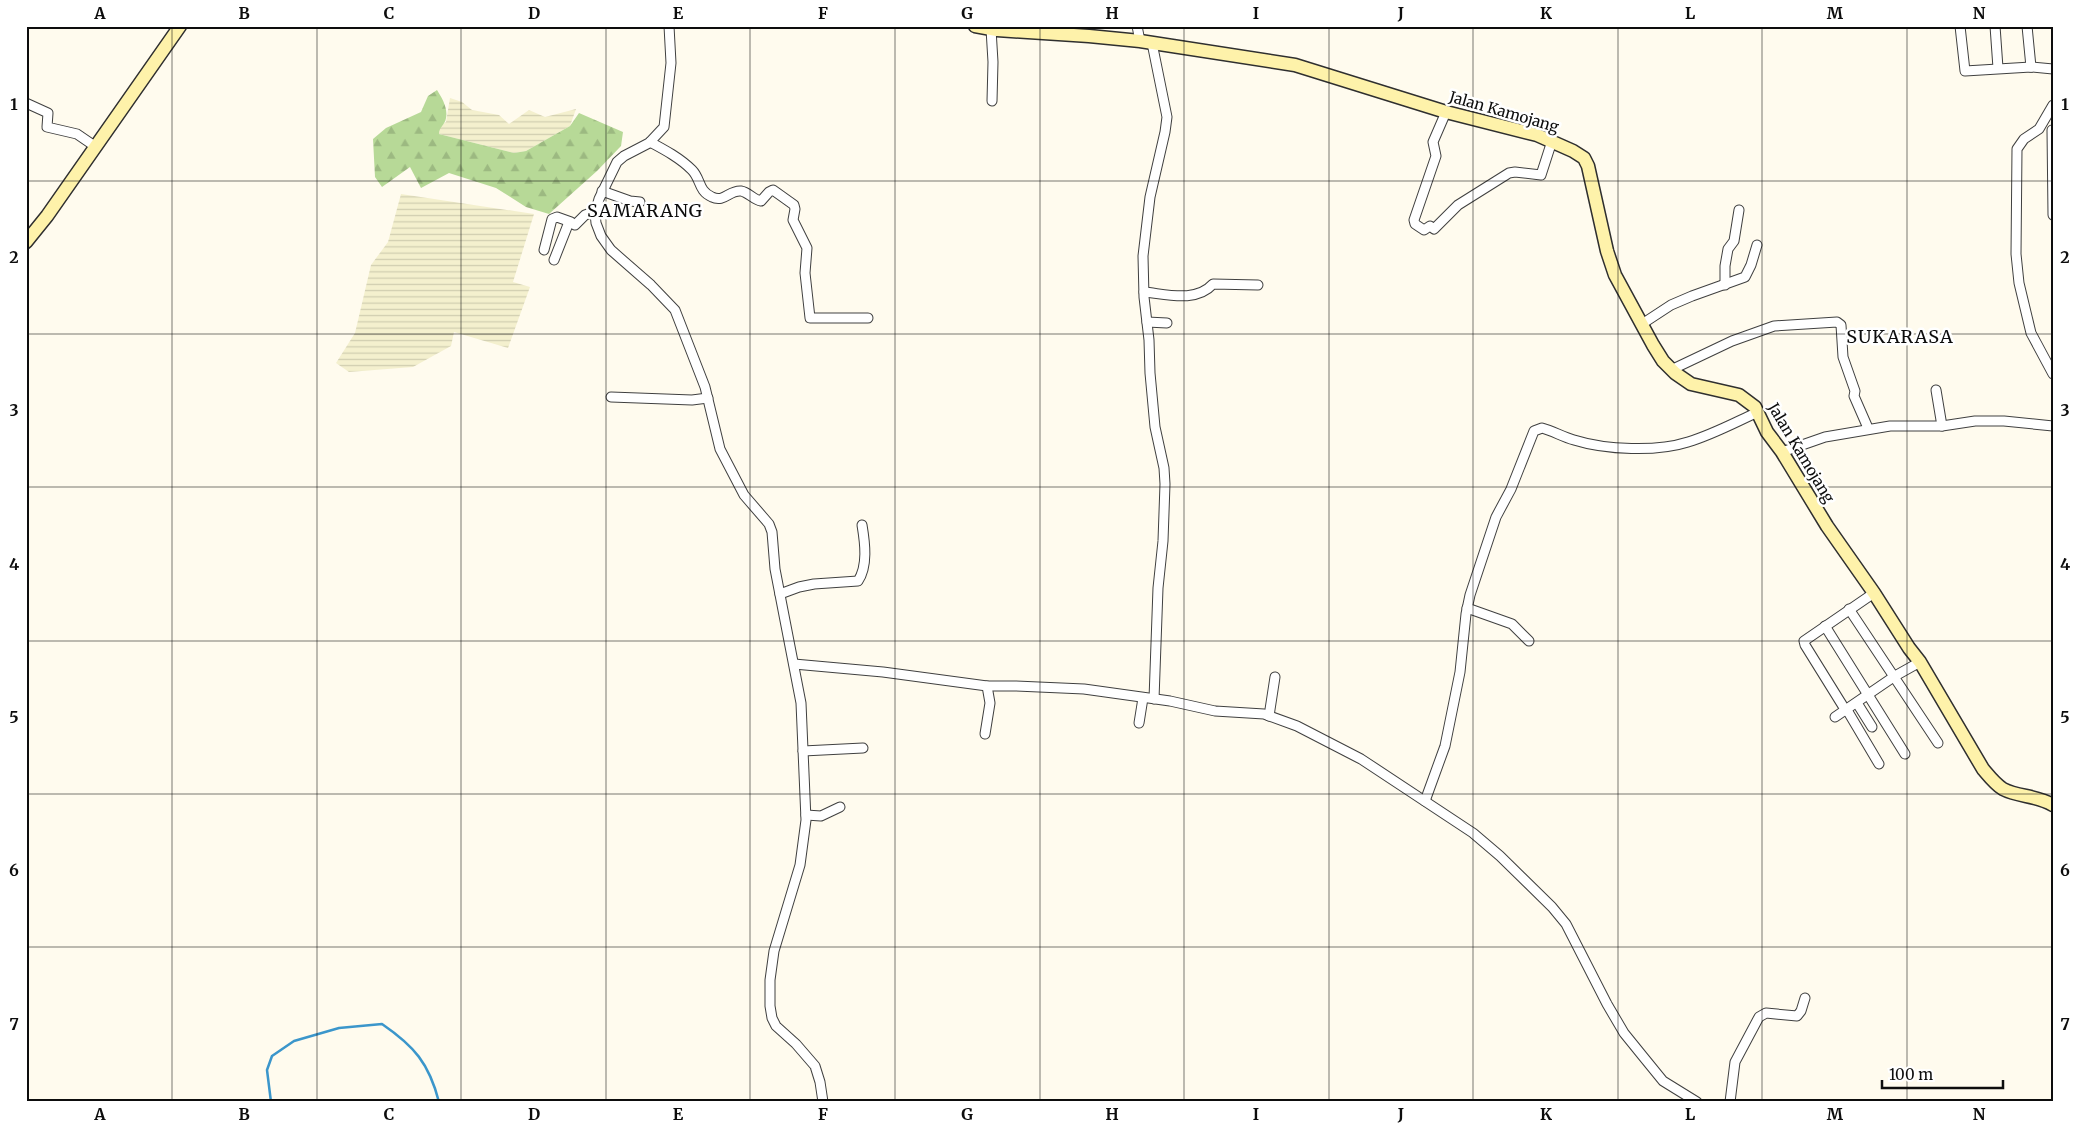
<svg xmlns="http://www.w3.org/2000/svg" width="2079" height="1128" font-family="Merriweather,serif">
	<defs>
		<pattern id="farmland-rules" width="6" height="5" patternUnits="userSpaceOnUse" patternTransform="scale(1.25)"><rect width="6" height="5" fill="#f4f0ce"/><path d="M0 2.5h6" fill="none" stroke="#d0cdb0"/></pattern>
		<pattern id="forest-firs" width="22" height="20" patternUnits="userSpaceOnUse" patternTransform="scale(1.25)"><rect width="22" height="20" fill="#b7d997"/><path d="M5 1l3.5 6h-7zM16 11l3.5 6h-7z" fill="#9cb981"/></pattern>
	</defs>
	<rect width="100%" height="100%" fill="#fffbee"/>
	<g fill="url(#farmland-rules)">
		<polygon points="450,98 462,102 472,110 499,115 509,124 529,110 545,117 576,109 570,126 526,151 514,153 439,134 439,127 446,122"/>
		<polygon points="401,194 534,214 513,282 530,287 508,348 454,332 451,346 413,367 349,372 336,363 355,333 371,265 388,242"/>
	</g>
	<path fill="url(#forest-firs)" d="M437,90C442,98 448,108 446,118C445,125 439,127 439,134L514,153L526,151L570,126L579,113L623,132L621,146L597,171L549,214L526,207L496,188L449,173L421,188L410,167L382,187L375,177L373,139L386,128L421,112L428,96Z"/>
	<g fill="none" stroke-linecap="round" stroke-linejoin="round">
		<path stroke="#3b96cb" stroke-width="2.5" d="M271,1102L267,1070L272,1056L294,1041L339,1028L382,1024C414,1046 429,1063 439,1102"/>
		<g stroke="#404040" stroke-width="11">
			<g id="street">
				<polyline points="669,26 671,63 664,127 649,143 624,156 617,162 599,199 595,213 596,223 601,236 611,250 651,285 675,310 705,387 720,449 744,495 769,524 772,532 775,569 801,703 806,820 800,865 774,951 770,980 770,1006 772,1018 776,1026 796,1044 815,1066 820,1082 823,1102"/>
				<polyline points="1137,26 1140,41"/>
				<polyline points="1960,26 1965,71 2031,67 2053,69"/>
				<polyline points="1995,26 1998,68"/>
				<polyline points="2027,26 2031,67"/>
				<polyline points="991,29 993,62 992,101"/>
				<polyline points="1152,43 1167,117 1165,132 1150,197 1143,256 1144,297 1149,340 1150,373 1155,427 1164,468 1165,484 1163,541 1158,588 1154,699"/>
				<polyline points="26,103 48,113 47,127 77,134 96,147"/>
				<polyline points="2053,105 2039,129 2024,139 2017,149 2016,254 2019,283 2031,333 2053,374"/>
				<polyline points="1446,112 1433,142 1436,156 1414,220 1415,224 1424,230 1430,226 1434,229 1458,205 1509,173 1515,172 1541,175 1552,141"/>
				<polyline points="2052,130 2053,215"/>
				<path d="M650,142C665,150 680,158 692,170C701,179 698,191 712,197C724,203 729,190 741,191C748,192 754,200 761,201L769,192L773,190L794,205L795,209L793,220L807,248L805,273L810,318H868"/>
				<polyline points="602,191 630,201 640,202"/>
				<polyline points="544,250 552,219 557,217 571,222"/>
				<polyline points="554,260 569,222 575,225 585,215 596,211"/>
				<polyline points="1725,285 1725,266 1728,249 1734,241 1739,210"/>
				<path d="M1144,292C1166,294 1196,303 1213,284L1258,285"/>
				<polyline points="1147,322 1167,323"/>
				<polyline points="1642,324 1671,305 1692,296 1745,277 1751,265 1757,245"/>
				<polyline points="1673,369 1732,341 1774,326 1837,322 1841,325 1843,357 1855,391 1854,396 1868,428"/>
				<polyline points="1936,390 1942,426"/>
				<polyline points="611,397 692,400 708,398"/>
				<polyline points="1782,452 1825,437 1890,426 1942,426 1975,421 2004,421 2053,426"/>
				<path d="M780,594L799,587L814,584L858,581C868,566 865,543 862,525"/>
				<polyline points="1467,608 1512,624 1529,641"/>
				<polyline points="1849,609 1938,743"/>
				<polyline points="1825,626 1905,754"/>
				<polyline points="794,664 883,672 987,686 1016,686 1084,689 1170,701 1215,711 1264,714 1297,726 1361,759 1473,833 1500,856 1552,907 1566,924 1607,1004 1624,1033 1641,1054 1663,1081 1697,1102"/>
				<polyline points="1857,703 1872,727"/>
				<polyline points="1847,710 1879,764"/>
				<polyline points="1846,711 1805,645 1804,641 1874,593"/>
				<polyline points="1269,716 1275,677"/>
				<polyline points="1835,717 1895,676 1920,662"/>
				<polyline points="1139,723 1143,698"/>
				<polyline points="985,734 990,703 987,686"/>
				<polyline points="803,751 863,748"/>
				<path d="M1425,801L1445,746L1460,672L1466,614L1470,595L1496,517L1511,489L1534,431L1542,428C1553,431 1563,437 1574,440C1606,450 1657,452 1688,442C1712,435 1736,422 1758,412"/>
				<polyline points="806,815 821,816 840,807"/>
				<polyline points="1730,1102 1735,1062 1759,1017 1766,1013 1797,1016 1801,1011 1805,998"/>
			</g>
		</g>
		<g stroke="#2f2f2f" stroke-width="15">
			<g id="secondary">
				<path d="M975,26L997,30L1089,36L1140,41L1295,65L1446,112L1537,135L1573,151L1584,158L1588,166L1607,251L1615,275L1653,345L1663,361L1675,373L1691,384L1739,395L1755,407L1767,432L1782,452L1827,526L1874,593L1909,648L1920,662L1983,769C1989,776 1995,784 2003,789C2018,797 2036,795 2053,805"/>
				<polyline points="26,242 47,216 180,26"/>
			</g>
		</g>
		<use href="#street" stroke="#fff" stroke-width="9"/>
		<use href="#secondary" stroke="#fef2aa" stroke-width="12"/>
	</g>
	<path fill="none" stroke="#0d0d0d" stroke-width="1" stroke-opacity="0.55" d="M172,26V1102M317,26V1102M461,26V1102M606,26V1102M750,26V1102M895,26V1102M1040,26V1102M1184,26V1102M1329,26V1102M1473,26V1102M1618,26V1102M1762,26V1102M1907,26V1102M26,181H2053M26,334H2053M26,487H2053M26,641H2053M26,794H2053M26,947H2053"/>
	<g text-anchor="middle" stroke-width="5" stroke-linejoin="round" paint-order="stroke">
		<g font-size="15" fill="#0d0d0d" stroke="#fff">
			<text transform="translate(1504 112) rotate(16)" y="5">Jalan Kamojang</text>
			<text transform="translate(1801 453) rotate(59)" y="5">Jalan Kamojang</text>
		</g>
		<g font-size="18" letter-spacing="1" fill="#0d0d0d" stroke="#fff">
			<text x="645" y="217">SAMARANG</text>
			<text x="1900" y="343">SUKARASA</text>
		</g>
	</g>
	<rect width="2079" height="1128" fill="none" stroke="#ffffff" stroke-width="55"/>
	<path d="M1882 1080v8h121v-8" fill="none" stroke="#0d0d0d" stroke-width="2.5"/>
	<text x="1889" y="1080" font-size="15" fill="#0d0d0d" stroke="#ffffff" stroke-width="4" paint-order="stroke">100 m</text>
	<rect x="28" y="28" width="2024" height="1072" fill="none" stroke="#0d0d0d" stroke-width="2"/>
	<g font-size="16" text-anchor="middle" font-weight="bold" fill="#0d0d0d">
		<text x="100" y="19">A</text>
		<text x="244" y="19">B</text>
		<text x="389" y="19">C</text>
		<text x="534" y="19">D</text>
		<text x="678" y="19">E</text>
		<text x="823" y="19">F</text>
		<text x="967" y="19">G</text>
		<text x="1112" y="19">H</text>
		<text x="1256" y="19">I</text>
		<text x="1401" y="19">J</text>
		<text x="1546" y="19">K</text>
		<text x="1690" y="19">L</text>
		<text x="1835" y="19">M</text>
		<text x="1979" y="19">N</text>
		<text x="14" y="110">1</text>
		<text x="2065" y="110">1</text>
		<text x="14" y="263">2</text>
		<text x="2065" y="263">2</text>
		<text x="14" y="416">3</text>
		<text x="2065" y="416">3</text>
		<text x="14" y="570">4</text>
		<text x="2065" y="570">4</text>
		<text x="14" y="723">5</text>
		<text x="2065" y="723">5</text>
		<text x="14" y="876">6</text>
		<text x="2065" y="876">6</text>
		<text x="14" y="1030">7</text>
		<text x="2065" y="1030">7</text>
		<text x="100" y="1120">A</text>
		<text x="244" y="1120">B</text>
		<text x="389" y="1120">C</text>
		<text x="534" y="1120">D</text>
		<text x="678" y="1120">E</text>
		<text x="823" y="1120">F</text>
		<text x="967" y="1120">G</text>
		<text x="1112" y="1120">H</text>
		<text x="1256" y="1120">I</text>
		<text x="1401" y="1120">J</text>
		<text x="1546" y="1120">K</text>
		<text x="1690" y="1120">L</text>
		<text x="1835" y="1120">M</text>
		<text x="1979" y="1120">N</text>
	</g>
</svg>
